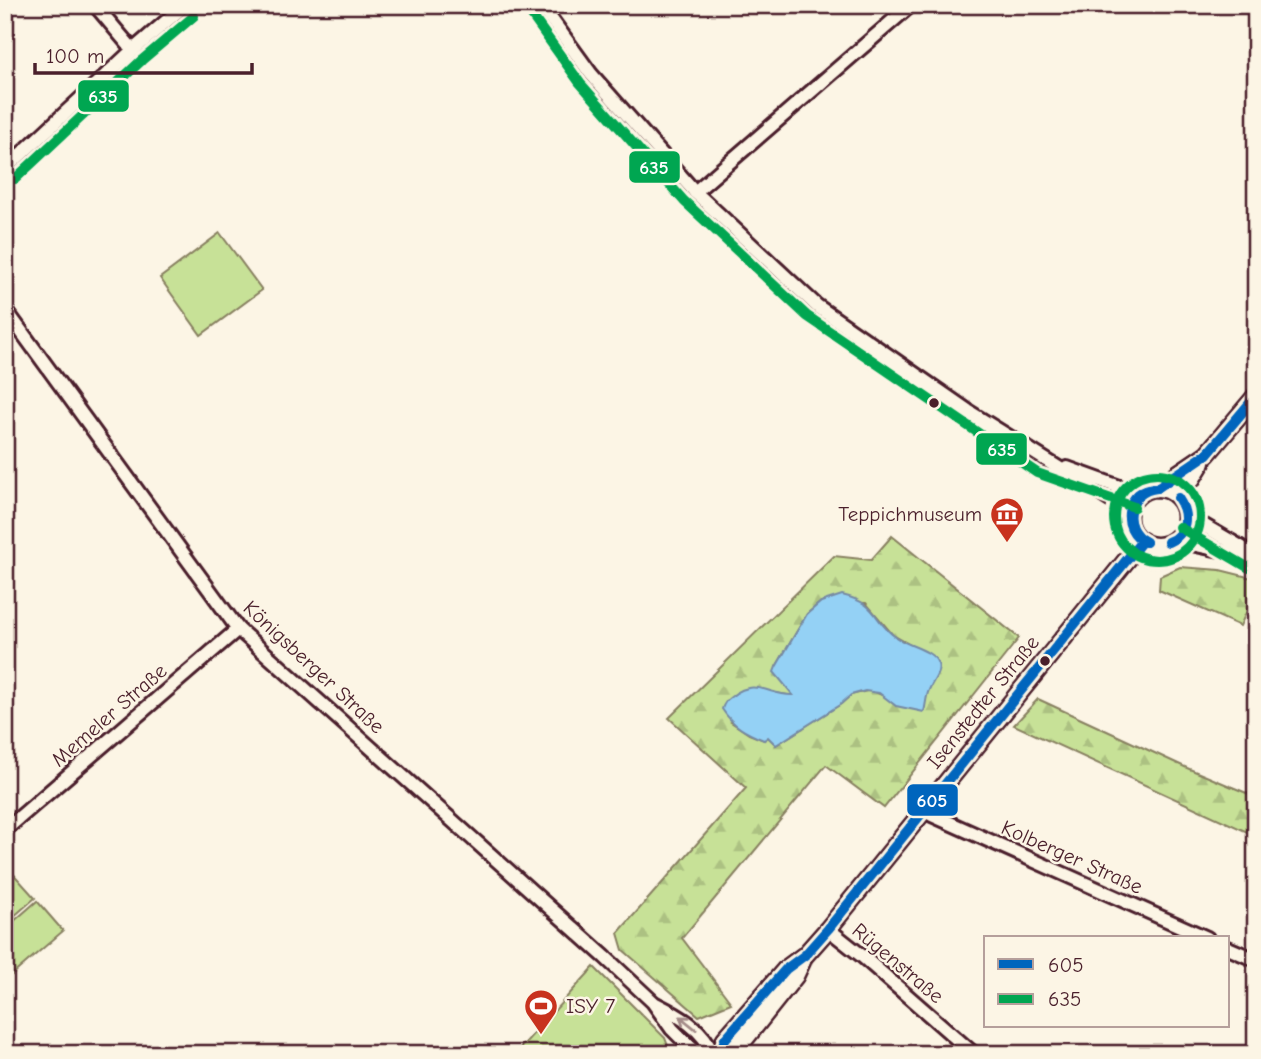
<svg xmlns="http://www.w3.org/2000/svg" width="1261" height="1059" font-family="'Comic Neue',sans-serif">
	<defs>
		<pattern id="forest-firs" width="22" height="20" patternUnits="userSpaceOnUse" patternTransform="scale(1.75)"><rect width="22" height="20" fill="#c7e197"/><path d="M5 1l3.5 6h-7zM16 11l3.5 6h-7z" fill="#acc182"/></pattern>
	</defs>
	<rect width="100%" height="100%" fill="#fcf5e5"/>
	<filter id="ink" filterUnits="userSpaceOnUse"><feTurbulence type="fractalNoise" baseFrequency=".0143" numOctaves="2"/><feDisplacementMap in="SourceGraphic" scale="14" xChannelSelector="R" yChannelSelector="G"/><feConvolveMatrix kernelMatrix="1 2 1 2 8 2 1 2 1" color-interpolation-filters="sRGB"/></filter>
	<g filter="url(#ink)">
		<g fill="#c7e197" stroke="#888061" stroke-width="2">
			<polygon points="220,233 262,290 201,335 160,278"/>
			<polygon points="9,869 35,898 5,924 5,872"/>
			<polygon points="37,901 63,931 5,981 5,929"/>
			<polygon points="594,967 665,1038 671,1054 515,1054"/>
		</g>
		<g fill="url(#forest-firs)" stroke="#888061" stroke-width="2" fill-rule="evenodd">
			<path d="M892,536L1019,638L884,808L826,765L682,938L731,1003L699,1016L623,950L618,933L746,788L669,718L834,556L871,560ZM821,602L866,603L893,635L914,647L939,668L928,691L896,706L888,698L871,690L851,695L841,704L776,745L768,737L764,740L749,734L731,722L776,693L794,696L776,667L807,614Z"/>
			<polygon points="1180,567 1220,570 1256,579 1256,591 1240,626 1159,590 1160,576"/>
			<polygon points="1038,699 1187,768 1256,797 1256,836 1014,725"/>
		</g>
		<path fill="#94d1f5" stroke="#768aa4" stroke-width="2" d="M842,595C880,604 872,621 897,638C908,646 934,650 938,664C941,673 932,682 929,690C926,696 926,704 924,712L896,706L879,693L865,691L851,695L841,704L776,745L768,737L764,740C746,733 733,726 722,709C724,703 726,700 732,696C756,677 769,696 793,695L774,672L776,667L807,614L821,602Z"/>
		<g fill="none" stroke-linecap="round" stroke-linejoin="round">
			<g stroke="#4a1f2b" stroke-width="18">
				<g id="street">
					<polyline points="95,5 133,50"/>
					<polyline points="541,5 591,74 695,192 817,306 968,411 1113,502 1128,516"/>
					<polyline points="5,169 133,50 185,5"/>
					<polyline points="695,192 911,5"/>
					<polyline points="5,309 238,629 605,957 653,1002 672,1029 697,1054"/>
					<polyline points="1067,468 1139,494"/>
					<polyline points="1186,515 1256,556"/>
					<path d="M1173,541C1199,544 1222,552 1247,554"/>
					<polyline points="923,809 932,815 1207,938"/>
					<polyline points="5,830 238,629"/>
					<polyline points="828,929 862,956 974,1054"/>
					<polyline points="1228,948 1256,960"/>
					<path d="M656,1004C678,1015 704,1029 713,1054"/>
				</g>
			</g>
			<g stroke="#4a1f2b" stroke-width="21">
				<g id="secondary">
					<polyline points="1157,488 1207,454 1256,396"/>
					<circle cx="1157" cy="517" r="29"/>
					<polyline points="1180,498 1202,462"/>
					<polyline points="720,1054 725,1039 786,969 805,955 828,929 1142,541"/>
					<polyline points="733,1054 795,976 802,961"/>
				</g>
			</g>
			<use href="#street" stroke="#fcf5e5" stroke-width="12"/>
			<use href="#secondary" stroke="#fcf5e5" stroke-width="16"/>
			<g stroke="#fcf5e5" stroke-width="16">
				<g id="bus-1">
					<polyline points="1157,488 1207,454 1256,396"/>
					<path d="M1146,542C1118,530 1126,487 1157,488"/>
					<path d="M1146,542C1119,528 1127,491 1157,488"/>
					<path d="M1168,542C1188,534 1189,514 1178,498"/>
					<polyline points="720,1054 725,1039 786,969 805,955 828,929 1142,541"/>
				</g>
			</g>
			<g stroke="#fcf5e5" stroke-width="16">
				<g id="bus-2">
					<polyline points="530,13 580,83 684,201 807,316 1037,473 1134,507"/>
					<polyline points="15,179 142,60 194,16"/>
					<circle cx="1157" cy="517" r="43"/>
					<polyline points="1179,527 1249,568"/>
				</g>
			</g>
			<use href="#bus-1" stroke="#0065bd" stroke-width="10"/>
			<use href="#bus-2" stroke="#00a651" stroke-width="10"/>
		</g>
		<defs><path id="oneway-shaft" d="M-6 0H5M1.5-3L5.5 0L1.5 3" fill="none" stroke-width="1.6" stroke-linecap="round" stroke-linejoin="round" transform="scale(1.75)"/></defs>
		<use stroke="#a38a88" href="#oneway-shaft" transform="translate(688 1023) rotate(-141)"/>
	</g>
	<defs>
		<g id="museum-pin" transform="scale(1.75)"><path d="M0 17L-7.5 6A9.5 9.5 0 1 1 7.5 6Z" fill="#c8321e" stroke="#fcf5e5"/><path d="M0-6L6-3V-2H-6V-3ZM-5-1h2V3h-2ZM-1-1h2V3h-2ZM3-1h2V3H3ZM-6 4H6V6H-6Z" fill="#fff"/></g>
		<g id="stadium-pin" transform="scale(1.75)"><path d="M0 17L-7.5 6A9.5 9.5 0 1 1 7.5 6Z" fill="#c8321e" stroke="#fcf5e5"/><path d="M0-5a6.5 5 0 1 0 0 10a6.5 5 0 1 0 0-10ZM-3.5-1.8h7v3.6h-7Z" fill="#fff"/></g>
	</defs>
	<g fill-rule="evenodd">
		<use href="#museum-pin" x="1007" y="514"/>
		<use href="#stadium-pin" x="541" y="1006"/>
	</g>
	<g fill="#4a1f2b" stroke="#fcf5e5" stroke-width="2.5">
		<circle cx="934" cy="403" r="6"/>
		<circle cx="1045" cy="661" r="6"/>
	</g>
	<g text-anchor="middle" stroke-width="5" stroke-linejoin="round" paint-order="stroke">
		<g font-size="21" fill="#4a1f2b" stroke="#fcf5e5" text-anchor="end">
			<text x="982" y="521">Teppichmuseum</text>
			<text x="566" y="1013" text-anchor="start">ISY 7</text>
		</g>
		<g font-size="21" fill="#4a1f2b" stroke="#fcf5e5">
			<text transform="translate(314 667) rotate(43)" y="7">Königsberger Straße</text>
			<text transform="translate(983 702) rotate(-51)" y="7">Isenstedter Straße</text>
			<text transform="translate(109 715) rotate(-41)" y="7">Memeler Straße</text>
			<text transform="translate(1072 857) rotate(24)" y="7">Kolberger Straße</text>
			<text transform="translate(898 963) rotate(40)" y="7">Rügenstraße</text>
		</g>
	</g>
	<g stroke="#fcf5e5" stroke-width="2.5">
		<rect x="77" y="79" width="53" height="34" rx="7" fill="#00a651"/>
		<rect x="628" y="150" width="53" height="34" rx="7" fill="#00a651"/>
		<rect x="975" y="432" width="53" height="34" rx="7" fill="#00a651"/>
		<rect x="906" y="783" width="53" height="34" rx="7" fill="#0065bd"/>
	</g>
	<g font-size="19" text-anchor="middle" font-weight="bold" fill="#fff">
		<text x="103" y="103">635</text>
		<text x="654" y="174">635</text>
		<text x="1002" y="456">635</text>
		<text x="932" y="807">605</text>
	</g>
	<rect width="1261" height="1059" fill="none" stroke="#fcf5e5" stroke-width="28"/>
	<rect x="14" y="14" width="1233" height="1031" fill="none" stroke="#4a1f2b" stroke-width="2.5" filter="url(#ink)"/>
	<rect x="984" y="936" width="245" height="91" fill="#fcf5e5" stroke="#b59f9b" stroke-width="2"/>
	<rect x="998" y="959" width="35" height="10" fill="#0065bd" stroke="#b59f9b" stroke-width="2"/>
	<text x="1048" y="972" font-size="21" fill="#4a1f2b">605</text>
	<rect x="998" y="994" width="35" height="10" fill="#00a651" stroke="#b59f9b" stroke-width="2"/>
	<text x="1048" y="1006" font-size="21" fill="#4a1f2b">635</text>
	<path d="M35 63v10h217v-10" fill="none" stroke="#4a1f2b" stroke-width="3.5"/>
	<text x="46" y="63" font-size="21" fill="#4a1f2b" stroke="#fcf5e5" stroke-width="5" paint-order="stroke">100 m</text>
</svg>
